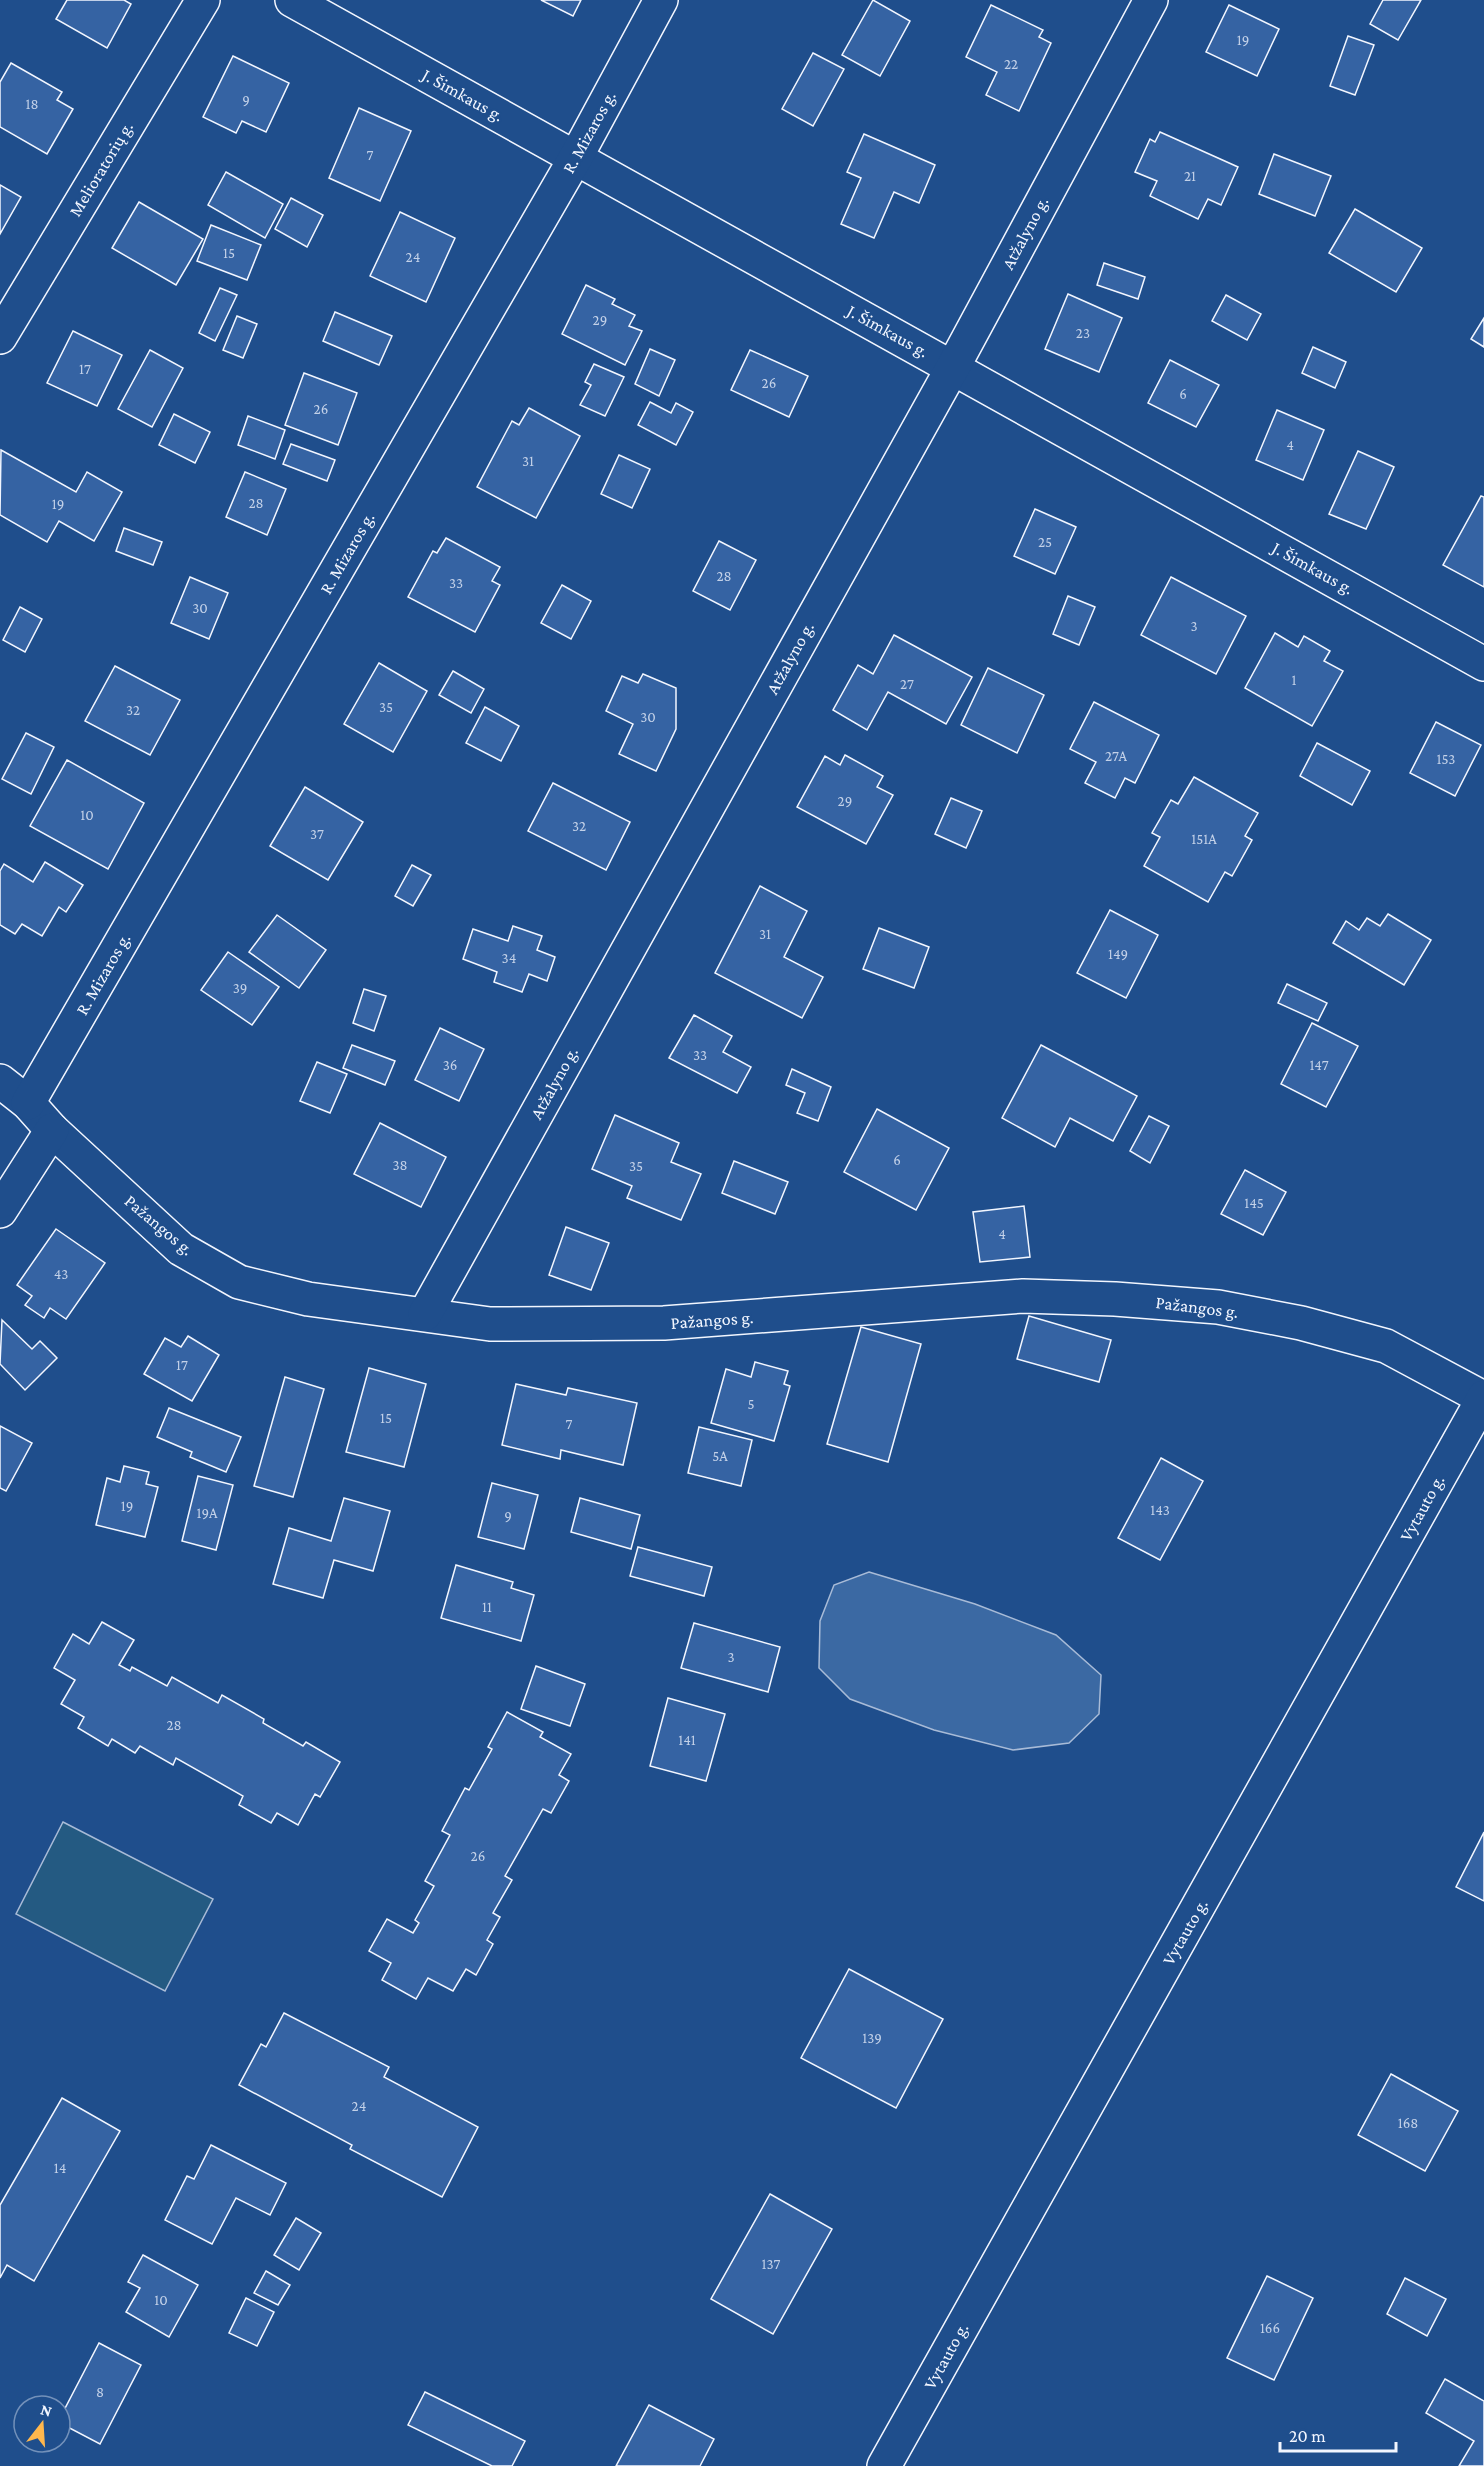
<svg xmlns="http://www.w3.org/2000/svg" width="1484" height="2466" font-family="'Crimson Pro',serif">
	<rect width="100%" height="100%" fill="#1f4e8c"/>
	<polygon fill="#245a82" stroke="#a8bbd7" stroke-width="1.5" points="63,1822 213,1899 165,1991 16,1914"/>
	<polygon fill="#3b69a3" stroke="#a8bbd7" stroke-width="1.5" points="869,1572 975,1604 1056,1635 1101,1675 1099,1714 1069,1743 1013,1750 934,1730 850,1699 819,1668 820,1621 834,1585"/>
	<g fill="#3563a3" stroke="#f2f6ff" stroke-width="1.5">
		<polygon points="67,0 124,0 131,4 107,48 56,19"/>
		<polygon points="541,0 581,0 573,16"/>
		<polygon points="873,0 910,21 880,76 842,55"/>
		<polygon points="1383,0 1421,0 1398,40 1370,24"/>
		<polygon points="991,5 1043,30 1039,37 1051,43 1019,111 986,95 997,72 966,57"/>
		<polygon points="1229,5 1279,29 1257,76 1206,52"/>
		<polygon points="1348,36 1374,45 1355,95 1330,86"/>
		<polygon points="813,53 844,69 813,126 782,109"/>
		<polygon points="233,56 289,83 266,132 242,121 236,133 203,117"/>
		<polygon points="11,63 62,92 57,100 73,109 47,154 0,127 0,82"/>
		<polygon points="359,108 411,131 380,201 329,178"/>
		<polygon points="1160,132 1238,167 1221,205 1208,199 1198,219 1150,196 1157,181 1135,172 1150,139 1155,142"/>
		<polygon points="864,134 935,165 919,203 894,192 874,238 841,224 861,178 847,172"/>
		<polygon points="1274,154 1331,176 1315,216 1259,194"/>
		<polygon points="226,172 283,204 265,238 208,205"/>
		<polygon points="0,185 21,197 0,234"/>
		<polygon points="291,198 323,215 307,247 275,229"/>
		<polygon points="139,202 203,239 176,285 112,248"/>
		<polygon points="1355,209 1422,248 1396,292 1329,253"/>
		<polygon points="400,212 455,238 426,302 370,276"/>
		<polygon points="211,225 261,245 247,280 197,261"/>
		<polygon points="1104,263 1145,277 1138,299 1097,285"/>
		<polygon points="586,285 615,299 612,304 635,315 629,326 642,331 625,365 562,334"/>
		<polygon points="220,288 237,295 215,341 199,333"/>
		<polygon points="1068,294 1122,318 1099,372 1045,349"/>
		<polygon points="1226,295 1261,314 1247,340 1212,321"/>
		<polygon points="335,312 392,336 379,365 323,341"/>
		<polygon points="237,316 257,324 243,358 223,350"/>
		<polygon points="1484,318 1484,347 1471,339"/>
		<polygon points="73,331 122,355 97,406 47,383"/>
		<polygon points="1313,347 1346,362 1335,388 1302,373"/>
		<polygon points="650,349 675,360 659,396 635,384"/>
		<polygon points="150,350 183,368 152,427 118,409"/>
		<polygon points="750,350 808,376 789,417 731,390"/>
		<polygon points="1170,360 1219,385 1196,427 1148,403"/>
		<polygon points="594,364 624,377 605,416 580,405 591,385 585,382"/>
		<polygon points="304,373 357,393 338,445 285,425"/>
		<polygon points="650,402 671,413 676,403 693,412 676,445 638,425"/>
		<polygon points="529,408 580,436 536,518 477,487 512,421 519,425"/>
		<polygon points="1277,410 1324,430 1303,480 1256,460"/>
		<polygon points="174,414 210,432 195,463 159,445"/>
		<polygon points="248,416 285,430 275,459 238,445"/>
		<polygon points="291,444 335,460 327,481 283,464"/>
		<polygon points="1,450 76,492 87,472 122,492 94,541 59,521 47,542 0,515"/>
		<polygon points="1358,451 1394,467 1366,529 1329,514"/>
		<polygon points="619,455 650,469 632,508 601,494"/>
		<polygon points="245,472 286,489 267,535 226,517"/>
		<polygon points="1481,496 1484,497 1484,587 1443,565"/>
		<polygon points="1035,509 1076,527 1055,574 1014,556"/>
		<polygon points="124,528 162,542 153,565 116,551"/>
		<polygon points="446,538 500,567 492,581 500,585 475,632 408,597 433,551 437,553"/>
		<polygon points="719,541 756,560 730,610 693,591"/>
		<polygon points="190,577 228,593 209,639 171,623"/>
		<polygon points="1171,577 1246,616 1216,674 1141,635"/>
		<polygon points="562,585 591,601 571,639 541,623"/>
		<polygon points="1068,596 1095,607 1079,645 1053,634"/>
		<polygon points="20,607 42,619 25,652 3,640"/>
		<polygon points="1275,633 1298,647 1304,636 1330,651 1324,661 1343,671 1312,726 1245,688"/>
		<polygon points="894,635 972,677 946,724 888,692 867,730 833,710 858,665 873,674"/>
		<polygon points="379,663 427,691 393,752 344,724"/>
		<polygon points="115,666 180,700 150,755 85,721"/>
		<polygon points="988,668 1044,695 1017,753 961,725"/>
		<polygon points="453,671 484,689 471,713 439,695"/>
		<polygon points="643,674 676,688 676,729 656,771 619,754 633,724 606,711 622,676 638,683"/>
		<polygon points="1094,702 1159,735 1135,783 1125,778 1115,798 1085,783 1096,762 1070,749"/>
		<polygon points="485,707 519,726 501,761 466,743"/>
		<polygon points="1436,722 1481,745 1455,796 1410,773"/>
		<polygon points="26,733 54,747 31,794 2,779"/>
		<polygon points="1317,743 1370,771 1352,805 1300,776"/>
		<polygon points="845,755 883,776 877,787 893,795 866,844 797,807 825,756 840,765"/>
		<polygon points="67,760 144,803 108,869 30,826"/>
		<polygon points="1194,777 1258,813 1245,836 1252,840 1232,876 1225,872 1208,902 1144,866 1160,837 1152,833 1171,800 1178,804"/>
		<polygon points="553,783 630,822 606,870 528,831"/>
		<polygon points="305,787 363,822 328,880 270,846"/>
		<polygon points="951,798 982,811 966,848 935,834"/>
		<polygon points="45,862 83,885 66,912 59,907 42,936 22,924 15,934 0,925 0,871 4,864 33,882"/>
		<polygon points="412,865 431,875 413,906 395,896"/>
		<polygon points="760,886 807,911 784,957 823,977 802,1018 715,973"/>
		<polygon points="1110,910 1158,935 1126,998 1077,973"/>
		<polygon points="1388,914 1431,940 1404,985 1333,943 1346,921 1359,930 1367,918 1380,926"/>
		<polygon points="277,915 326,950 299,988 249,952"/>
		<polygon points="513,926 542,936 537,950 555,957 547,981 529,974 522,992 494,982 497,972 463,959 473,929 508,941"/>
		<polygon points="879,928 929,947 914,988 863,969"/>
		<polygon points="228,952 279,987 252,1025 201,990"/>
		<polygon points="1287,984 1327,1003 1318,1021 1278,1003"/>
		<polygon points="364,989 386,996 374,1031 353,1023"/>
		<polygon points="694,1015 732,1036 723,1052 751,1067 737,1093 669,1058"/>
		<polygon points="1312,1023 1358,1046 1326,1107 1281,1084"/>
		<polygon points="440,1028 484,1049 459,1101 415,1080"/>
		<polygon points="352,1045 395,1061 385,1085 343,1068"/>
		<polygon points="1041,1045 1137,1096 1113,1141 1070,1118 1055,1147 1002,1118"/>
		<polygon points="317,1062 347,1074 330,1113 300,1101"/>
		<polygon points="792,1069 831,1087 818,1121 797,1113 805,1093 786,1085"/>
		<polygon points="877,1109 949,1148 916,1210 844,1172"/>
		<polygon points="615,1115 679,1143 671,1162 701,1174 681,1220 627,1198 632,1186 592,1169"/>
		<polygon points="1149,1116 1169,1126 1150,1163 1130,1151"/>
		<polygon points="380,1123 446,1157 421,1207 354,1174"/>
		<polygon points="734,1161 788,1182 775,1214 722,1193"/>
		<polygon points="1245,1170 1286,1192 1263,1235 1221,1214"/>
		<polygon points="1024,1206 1030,1257 980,1262 973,1212"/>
		<polygon points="566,1227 609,1243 591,1290 549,1275"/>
		<polygon points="56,1229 105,1263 66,1319 50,1308 44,1318 25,1305 32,1296 17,1285"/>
		<polygon points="1029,1316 1111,1340 1099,1382 1017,1359"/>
		<polygon points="2,1320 32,1349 40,1341 57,1358 25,1390 0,1364"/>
		<polygon points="861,1327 921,1344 888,1462 827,1444"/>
		<polygon points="188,1336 219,1355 192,1401 144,1374 165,1338 181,1347"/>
		<polygon points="755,1362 788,1371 784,1384 790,1386 774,1441 711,1423 726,1369 751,1377"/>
		<polygon points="369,1368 426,1384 404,1467 346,1452"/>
		<polygon points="285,1377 324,1389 293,1497 254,1486"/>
		<polygon points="516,1384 566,1395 568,1388 637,1403 623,1465 561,1450 560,1459 502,1445"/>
		<polygon points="169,1408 241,1437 226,1472 190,1457 192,1452 157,1437"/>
		<polygon points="0,1426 32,1443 6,1491 0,1488"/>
		<polygon points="699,1427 752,1440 741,1486 688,1473"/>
		<polygon points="1161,1458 1203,1481 1160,1560 1118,1538"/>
		<polygon points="124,1466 149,1472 146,1484 158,1487 145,1537 96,1525 107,1478 120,1482"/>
		<polygon points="198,1476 233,1485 216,1550 182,1541"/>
		<polygon points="492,1483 538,1495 524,1549 478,1537"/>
		<polygon points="344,1498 390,1511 373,1571 334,1560 323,1598 273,1584 289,1528 331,1541"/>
		<polygon points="580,1498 640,1515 631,1549 571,1532"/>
		<polygon points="638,1547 712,1567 704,1596 630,1576"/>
		<polygon points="456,1565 513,1582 511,1588 534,1595 521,1641 441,1618"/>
		<polygon points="102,1622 134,1640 119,1665 130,1671 132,1667 167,1686 172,1677 218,1703 222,1695 264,1719 263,1723 303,1746 306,1742 340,1762 320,1797 315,1794 298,1825 277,1813 271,1823 239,1805 243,1796 176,1758 173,1765 140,1746 135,1753 112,1739 108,1746 78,1728 84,1717 61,1704 75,1680 54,1668 73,1634 89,1644"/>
		<polygon points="694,1623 780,1647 768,1692 681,1668"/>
		<polygon points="536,1666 585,1684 570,1726 521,1709"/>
		<polygon points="668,1698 725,1714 706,1781 650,1766"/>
		<polygon points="507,1712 543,1732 540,1737 571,1754 559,1775 569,1781 551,1813 543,1809 505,1876 512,1880 493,1913 500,1917 487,1940 493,1944 476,1975 466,1969 453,1991 428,1978 416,1999 382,1980 391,1963 369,1951 387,1919 413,1933 419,1923 415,1920 434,1886 425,1881 450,1835 442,1831 465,1788 469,1790 492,1749 488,1747"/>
		<polygon points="1484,1832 1484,1901 1456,1887"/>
		<polygon points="849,1969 943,2019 896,2108 801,2058"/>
		<polygon points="284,2013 389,2067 384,2077 478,2127 442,2197 350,2149 352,2145 239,2085 261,2044 266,2047"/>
		<polygon points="1391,2074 1458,2111 1425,2171 1358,2135"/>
		<polygon points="62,2098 120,2131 34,2281 7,2265 0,2278 0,2205"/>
		<polygon points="211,2145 286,2183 270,2215 236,2198 212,2244 165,2220 187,2176 194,2179"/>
		<polygon points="770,2194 832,2229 773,2334 711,2299"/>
		<polygon points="296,2218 321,2233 299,2270 274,2255"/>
		<polygon points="143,2255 198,2285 169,2337 126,2312 140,2288 128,2282"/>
		<polygon points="266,2271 290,2285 278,2305 254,2293"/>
		<polygon points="1267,2276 1313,2298 1274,2380 1227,2358"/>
		<polygon points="1405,2278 1446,2299 1427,2336 1387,2314"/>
		<polygon points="246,2298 274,2312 257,2346 229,2333"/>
		<polygon points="99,2343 141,2365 100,2444 60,2423 60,2418"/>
		<polygon points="1445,2379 1484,2401 1484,2466 1459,2466 1474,2441 1426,2413"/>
		<polygon points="425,2392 525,2441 512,2466 492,2466 408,2425"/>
		<polygon points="649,2405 714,2439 700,2466 616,2466"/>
	</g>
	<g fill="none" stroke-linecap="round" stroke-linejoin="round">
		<g stroke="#f2f6ff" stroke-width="36">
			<g id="street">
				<polyline points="292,0 1484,664"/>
				<polyline points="0,337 203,0"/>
				<polyline points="0,1081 28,1103 52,1130 181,1249 239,1282 308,1299 490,1324 664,1323 1023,1296 1115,1299 1218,1307 1301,1323 1386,1346 1483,1398"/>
				<polyline points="28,1103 576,157 661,0"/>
				<polyline points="0,1211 52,1130"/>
				<polyline points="425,1314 953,367 1151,0"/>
			</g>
		</g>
		<g stroke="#f2f6ff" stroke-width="36">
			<polyline id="primary" points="884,2466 1484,1397"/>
		</g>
		<use href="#street" stroke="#1f4e8c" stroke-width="33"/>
		<use href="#primary" stroke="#1f4e8c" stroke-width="33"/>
	</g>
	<g text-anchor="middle" stroke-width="4.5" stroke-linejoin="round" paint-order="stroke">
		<g font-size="15" fill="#c3d1e8">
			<text x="1243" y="45">19</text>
			<text x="1011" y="69">22</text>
			<text x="246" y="105">9</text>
			<text x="32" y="109">18</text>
			<text x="370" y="160">7</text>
			<text x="1190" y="181">21</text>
			<text x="229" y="258">15</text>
			<text x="413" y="262">24</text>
			<text x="600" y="325">29</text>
			<text x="1083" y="338">23</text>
			<text x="85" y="374">17</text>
			<text x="769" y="388">26</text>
			<text x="1183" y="399">6</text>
			<text x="321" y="414">26</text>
			<text x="1290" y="450">4</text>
			<text x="528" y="466">31</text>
			<text x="256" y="508">28</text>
			<text x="58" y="509">19</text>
			<text x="1045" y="547">25</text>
			<text x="724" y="581">28</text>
			<text x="456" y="588">33</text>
			<text x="200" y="613">30</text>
			<text x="1194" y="631">3</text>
			<text x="1294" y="685">1</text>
			<text x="907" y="689">27</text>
			<text x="386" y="712">35</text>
			<text x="133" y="715">32</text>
			<text x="648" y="722">30</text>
			<text x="1116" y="761">27A</text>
			<text x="1446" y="764">153</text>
			<text x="845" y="806">29</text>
			<text x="87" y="820">10</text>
			<text x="579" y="831">32</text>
			<text x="317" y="839">37</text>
			<text x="1204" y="844">151A</text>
			<text x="765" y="939">31</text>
			<text x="1118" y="959">149</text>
			<text x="509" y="963">34</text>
			<text x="240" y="993">39</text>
			<text x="700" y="1060">33</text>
			<text x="450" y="1070">36</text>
			<text x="1319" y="1070">147</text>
			<text x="897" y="1165">6</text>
			<text x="400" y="1170">38</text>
			<text x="636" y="1171">35</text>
			<text x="1254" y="1208">145</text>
			<text x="1002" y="1239">4</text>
			<text x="61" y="1279">43</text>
			<text x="182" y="1370">17</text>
			<text x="751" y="1409">5</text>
			<text x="386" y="1423">15</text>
			<text x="569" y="1429">7</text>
			<text x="720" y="1461">5A</text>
			<text x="127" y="1511">19</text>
			<text x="1160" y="1515">143</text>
			<text x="207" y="1518">19A</text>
			<text x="508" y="1521">9</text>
			<text x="487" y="1612">11</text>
			<text x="731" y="1662">3</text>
			<text x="174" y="1730">28</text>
			<text x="687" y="1745">141</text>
			<text x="478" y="1861">26</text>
			<text x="872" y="2043">139</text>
			<text x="359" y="2111">24</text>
			<text x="1408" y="2128">168</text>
			<text x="60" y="2173">14</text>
			<text x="771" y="2269">137</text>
			<text x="161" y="2305">10</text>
			<text x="1270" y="2333">166</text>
			<text x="100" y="2397">8</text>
		</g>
		<g font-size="18" fill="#f2f6ff" stroke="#1f4e8c">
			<text transform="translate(463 95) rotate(29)" y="6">J. Šimkaus g.</text>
			<text transform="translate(589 132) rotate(-61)" y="6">R. Mizaros g.</text>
			<text transform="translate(101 169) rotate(-59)" y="6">Melioratorių g.</text>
			<text transform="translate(1025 233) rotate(-62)" y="6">Atžalyno g.</text>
			<text transform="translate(888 331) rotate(29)" y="6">J. Šimkaus g.</text>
			<text transform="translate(347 553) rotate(-60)" y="6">R. Mizaros g.</text>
			<text transform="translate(1313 568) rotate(29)" y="6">J. Šimkaus g.</text>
			<text transform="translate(790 658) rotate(-61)" y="6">Atžalyno g.</text>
			<text transform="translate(103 974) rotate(-60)" y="6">R. Mizaros g.</text>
			<text transform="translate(554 1083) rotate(-61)" y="6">Atžalyno g.</text>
			<text transform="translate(159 1225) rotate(40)" y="6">Pažangos g.</text>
			<text transform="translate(1197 1307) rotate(7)" y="6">Pažangos g.</text>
			<text transform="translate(712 1320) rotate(-4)" y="6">Pažangos g.</text>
			<text transform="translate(1422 1508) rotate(-61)" y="6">Vytauto g.</text>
			<text transform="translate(1185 1932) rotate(-60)" y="6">Vytauto g.</text>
			<text transform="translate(946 2356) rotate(-61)" y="6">Vytauto g.</text>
		</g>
	</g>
	<g transform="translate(42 2424) rotate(17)"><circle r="28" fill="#1f4e8c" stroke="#7391ba" stroke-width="1.5"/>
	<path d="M0-4.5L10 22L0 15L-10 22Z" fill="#ffb74d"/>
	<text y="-9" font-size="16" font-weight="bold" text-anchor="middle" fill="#f2f6ff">N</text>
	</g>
	<path d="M1280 2442v9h116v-9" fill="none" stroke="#f2f6ff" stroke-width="3"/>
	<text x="1289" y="2442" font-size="18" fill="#f2f6ff" stroke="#1f4e8c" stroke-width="4.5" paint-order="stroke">20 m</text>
</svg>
